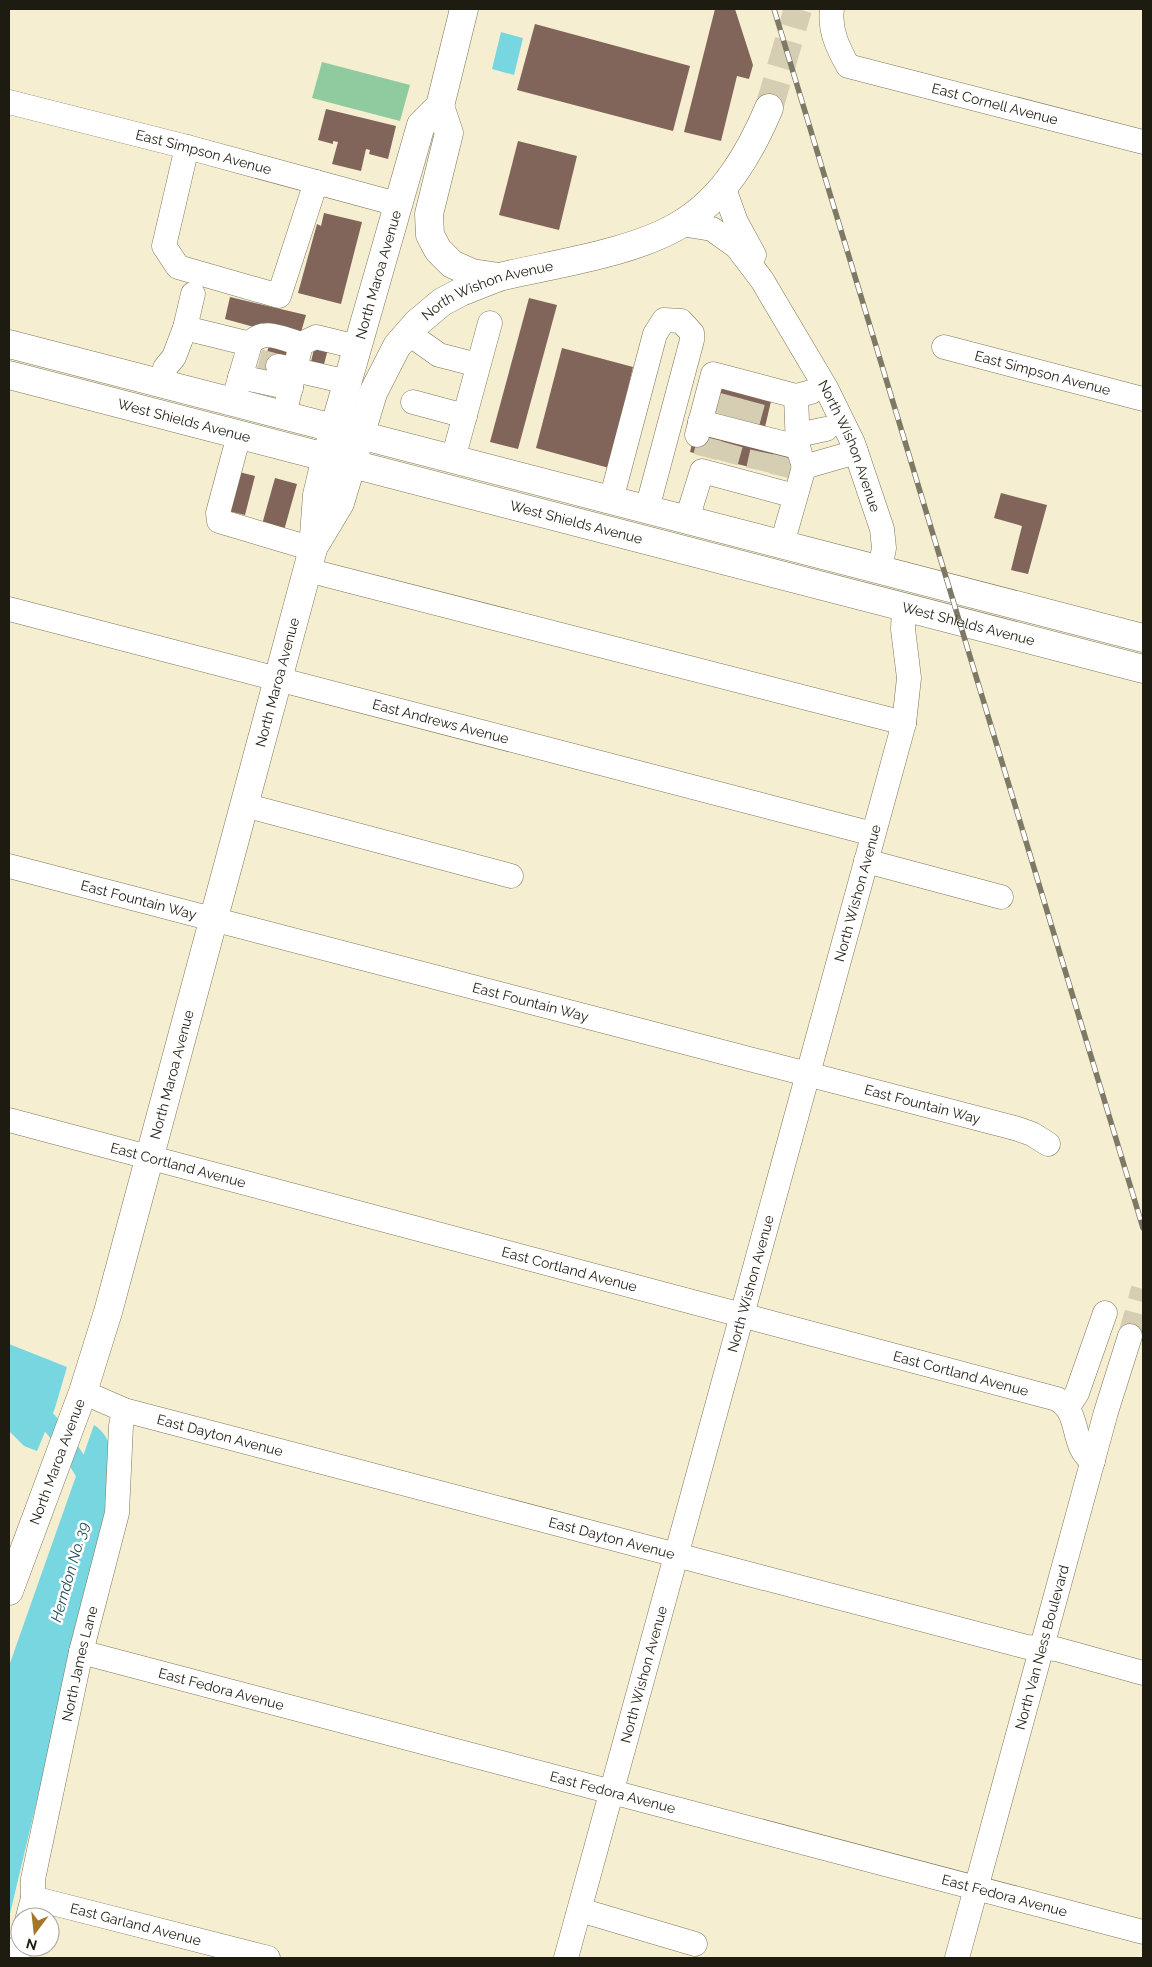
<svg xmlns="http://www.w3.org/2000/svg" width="1152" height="1967" font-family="Raleway,sans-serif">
	<rect width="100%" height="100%" fill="#f6eed0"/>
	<polygon fill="#8fcb9e" points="322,62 410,85 400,121 312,98"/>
	<g fill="#78d6e1">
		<polygon points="501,32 523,38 514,75 492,69"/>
		<polygon points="9,1344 67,1367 55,1408 37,1451 24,1446 9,1431"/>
		<path d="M94,1425C113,1437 113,1459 113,1480L9,1918V1666Z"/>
	</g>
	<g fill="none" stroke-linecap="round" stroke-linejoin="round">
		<path stroke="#78d6e1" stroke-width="18" d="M9,1392C22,1398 34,1407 44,1417C54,1426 88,1474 90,1486"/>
	</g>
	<g fill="#81645a">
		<polygon points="715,9 735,9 753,65 749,79 737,76 721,141 684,132"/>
		<polygon points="535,24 690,66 673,131 517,90"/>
		<polygon points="326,109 396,126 388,159 369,154 370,150 366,149 361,171 332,164 338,142 333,141 333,144 318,140"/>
		<polygon points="518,141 577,156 559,230 499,215"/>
		<polygon points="324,213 362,222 341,304 298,293 317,224 321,226"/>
		<polygon points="230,297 306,315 299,339 225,319"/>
		<polygon points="529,298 557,305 518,449 490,442"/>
		<polygon points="271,338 291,344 282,380 261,374"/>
		<polygon points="315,345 328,349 323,368 310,366"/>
		<polygon points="562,348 633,367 609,468 536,448"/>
		<polygon points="720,384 772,397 765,427 712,414"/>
		<polygon points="695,432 798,459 793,478 690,452"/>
		<polygon points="235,471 255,476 245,515 224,510"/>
		<polygon points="275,478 297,484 283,534 261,528"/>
		<polygon points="1001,493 1047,505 1028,574 1011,570 1022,526 994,518"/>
	</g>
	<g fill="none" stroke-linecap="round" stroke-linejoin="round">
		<g stroke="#d6ceb3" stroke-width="24" stroke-dasharray="24 12" stroke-linecap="butt">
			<polyline points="259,361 278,366"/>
			<polyline points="725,419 733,389"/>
			<polyline points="747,425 755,395"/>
			<polyline points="705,457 710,438"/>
			<polyline points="726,462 731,444"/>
			<polyline points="758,470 762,452"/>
			<polyline points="780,476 785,457"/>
			<polyline points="1130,1336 1143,1289"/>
		</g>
		<polyline stroke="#d6ceb3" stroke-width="28" stroke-dasharray="28 14" stroke-linecap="butt" points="769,108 798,9"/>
		<g stroke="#7c755a" stroke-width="25">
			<g id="minor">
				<path id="s1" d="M832,9C829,30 838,48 848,66L1143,142"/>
				<path id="s2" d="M9,102L187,147L397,204"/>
				<polyline points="187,147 164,246 178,267 279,296 316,182"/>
				<polyline points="723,186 736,222 754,255"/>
				<path id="s3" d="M681,224L712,229L737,247L762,280L826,388L853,443L882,529L884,548L880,569"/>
				<polyline points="185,328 250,344"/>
				<polyline points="408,333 439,355 478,365"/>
				<polyline points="301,344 316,337 357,347"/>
				<path id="s4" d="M944,347L1143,399"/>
				<polyline points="278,366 348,382"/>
				<polyline points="240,377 291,388"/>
				<polyline points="161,384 165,368 174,357 185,328 193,294"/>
				<path d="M233,402L250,344C262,327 283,339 301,344L284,415"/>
				<polyline points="413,402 465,416"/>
				<polyline points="700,422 798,447"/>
				<polyline points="239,435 218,513 219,521 313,549"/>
				<polyline points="697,435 713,374 796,396"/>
				<polyline points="798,435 826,429"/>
				<polyline points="453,459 490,323"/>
				<polyline points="804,467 798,447 796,396 811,392"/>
				<polyline points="611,500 655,334 664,320 681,321 692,333 692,340 647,509"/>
				<polyline points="687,519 702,471 795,496"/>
				<polyline points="782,544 804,467 856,452"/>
				<polyline points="307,570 904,723"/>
				<path id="s5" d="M9,609L873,834"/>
				<polyline points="244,805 511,876"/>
				<polyline points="866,861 1001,897"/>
				<path id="s6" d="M9,866L1018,1129L1032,1134L1048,1144"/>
				<path id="s7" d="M9,1120L1057,1399C1082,1413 1070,1447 1093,1461"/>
				<path id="s8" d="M83,1392L124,1410L1027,1647L1056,1649L1143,1673"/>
				<polyline points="1068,1407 1077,1393 1105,1313"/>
				<path id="s9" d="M81,1652L1143,1932"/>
				<path id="s10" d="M33,1898L268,1958"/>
				<polyline points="580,1910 695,1944"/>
				<path id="s11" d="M28,1917L33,1898V1879L81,1652L117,1513L121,1426L124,1410"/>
				<polyline points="17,1958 20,1946"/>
				<path id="s12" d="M566,1958L904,723L909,678L903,629L904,607"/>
				<path id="s13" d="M957,1958L1106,1412L1130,1336"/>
			</g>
		</g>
		<g stroke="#7c755a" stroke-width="29">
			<g id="major">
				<polyline points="440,106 449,133 429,214 430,235 438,250 452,264 472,273 499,277"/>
				<polyline points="9,344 1143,638"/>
				<path id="s14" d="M9,375L1143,669"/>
				<path id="s15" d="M316,543L340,503L373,393L397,346L417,323L442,302L461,292L499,277C554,264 634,253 681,224C724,198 750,153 769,108"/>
				<path id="s16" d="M9,1591L83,1392L108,1312L313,549L317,495L326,457L421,125L440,106L464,9"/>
			</g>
		</g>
		<use href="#minor" stroke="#fff" stroke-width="24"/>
		<use href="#major" stroke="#fff" stroke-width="28"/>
		<g stroke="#7d7965" stroke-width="5.5">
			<polyline id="rail" points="774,9 1143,1228"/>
		</g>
		<use href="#rail" stroke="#fff" stroke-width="4" stroke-dasharray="11" stroke-linecap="butt"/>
	</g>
	<g text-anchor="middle" stroke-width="5" stroke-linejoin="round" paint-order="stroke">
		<g font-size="14" fill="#1e1c11" stroke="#fff">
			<text dy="5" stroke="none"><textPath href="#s1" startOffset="212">East Cornell Avenue</textPath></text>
			<text dy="5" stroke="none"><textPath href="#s2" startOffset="201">East Simpson Avenue</textPath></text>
			<text dy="5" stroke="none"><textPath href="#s16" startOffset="1369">North Maroa Avenue</textPath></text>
			<text dy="5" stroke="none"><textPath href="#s15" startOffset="324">North Wishon Avenue</textPath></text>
			<text dy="5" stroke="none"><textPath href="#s4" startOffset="102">East Simpson Avenue</textPath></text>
			<text dy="5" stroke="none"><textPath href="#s14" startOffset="181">West Shields Avenue</textPath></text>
			<text dy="5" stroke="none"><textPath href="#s3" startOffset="292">North Wishon Avenue</textPath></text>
			<text dy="5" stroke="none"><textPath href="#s14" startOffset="586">West Shields Avenue</textPath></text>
			<text dy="5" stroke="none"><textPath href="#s14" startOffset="991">West Shields Avenue</textPath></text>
			<text dy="5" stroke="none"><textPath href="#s16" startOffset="948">North Maroa Avenue</textPath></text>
			<text dy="5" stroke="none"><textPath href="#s5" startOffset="446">East Andrews Avenue</textPath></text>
			<text dy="5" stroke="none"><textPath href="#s12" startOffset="1104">North Wishon Avenue</textPath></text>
			<text dy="5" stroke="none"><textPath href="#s6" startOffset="134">East Fountain Way</textPath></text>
			<text dy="5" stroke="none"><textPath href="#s6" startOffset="539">East Fountain Way</textPath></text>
			<text dy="5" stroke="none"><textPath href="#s16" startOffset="542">North Maroa Avenue</textPath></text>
			<text dy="5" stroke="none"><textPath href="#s6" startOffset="944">East Fountain Way</textPath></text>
			<text dy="5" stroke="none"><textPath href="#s7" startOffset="175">East Cortland Avenue</textPath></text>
			<text dy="5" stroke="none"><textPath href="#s7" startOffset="580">East Cortland Avenue</textPath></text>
			<text dy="5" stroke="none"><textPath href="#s12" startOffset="699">North Wishon Avenue</textPath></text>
			<text dy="5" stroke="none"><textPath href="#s7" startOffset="985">East Cortland Avenue</textPath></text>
			<text dy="5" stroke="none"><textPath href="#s8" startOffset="144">East Dayton Avenue</textPath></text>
			<text dy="5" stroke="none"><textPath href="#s16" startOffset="138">North Maroa Avenue</textPath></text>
			<text dy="5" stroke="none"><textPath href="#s8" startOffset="549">East Dayton Avenue</textPath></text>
			<text dy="5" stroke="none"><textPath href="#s13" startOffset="322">North Van Ness Boulevard</textPath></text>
			<text dy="5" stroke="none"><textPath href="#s11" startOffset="259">North James Lane</textPath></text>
			<text dy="5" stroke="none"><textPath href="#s12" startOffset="294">North Wishon Avenue</textPath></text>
			<text dy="5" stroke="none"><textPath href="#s9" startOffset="145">East Fedora Avenue</textPath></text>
			<text dy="5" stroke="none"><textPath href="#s9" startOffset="550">East Fedora Avenue</textPath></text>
			<text dy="5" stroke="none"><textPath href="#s9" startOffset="955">East Fedora Avenue</textPath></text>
			<text dy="5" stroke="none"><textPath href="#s10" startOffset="106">East Garland Avenue</textPath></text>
		</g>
		<g font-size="15" font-style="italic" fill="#244f54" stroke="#fff">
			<text transform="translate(70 1572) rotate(-74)" y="5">Herndon No. 39</text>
		</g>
	</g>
	<rect width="1152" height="1967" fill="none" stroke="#1e1c11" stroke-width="20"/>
	<g transform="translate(35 1932) rotate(195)"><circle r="24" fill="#ffffff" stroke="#a5a4a0"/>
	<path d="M0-4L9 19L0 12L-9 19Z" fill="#a37628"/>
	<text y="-8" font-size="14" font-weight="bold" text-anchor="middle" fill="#1e1c11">N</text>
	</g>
</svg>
